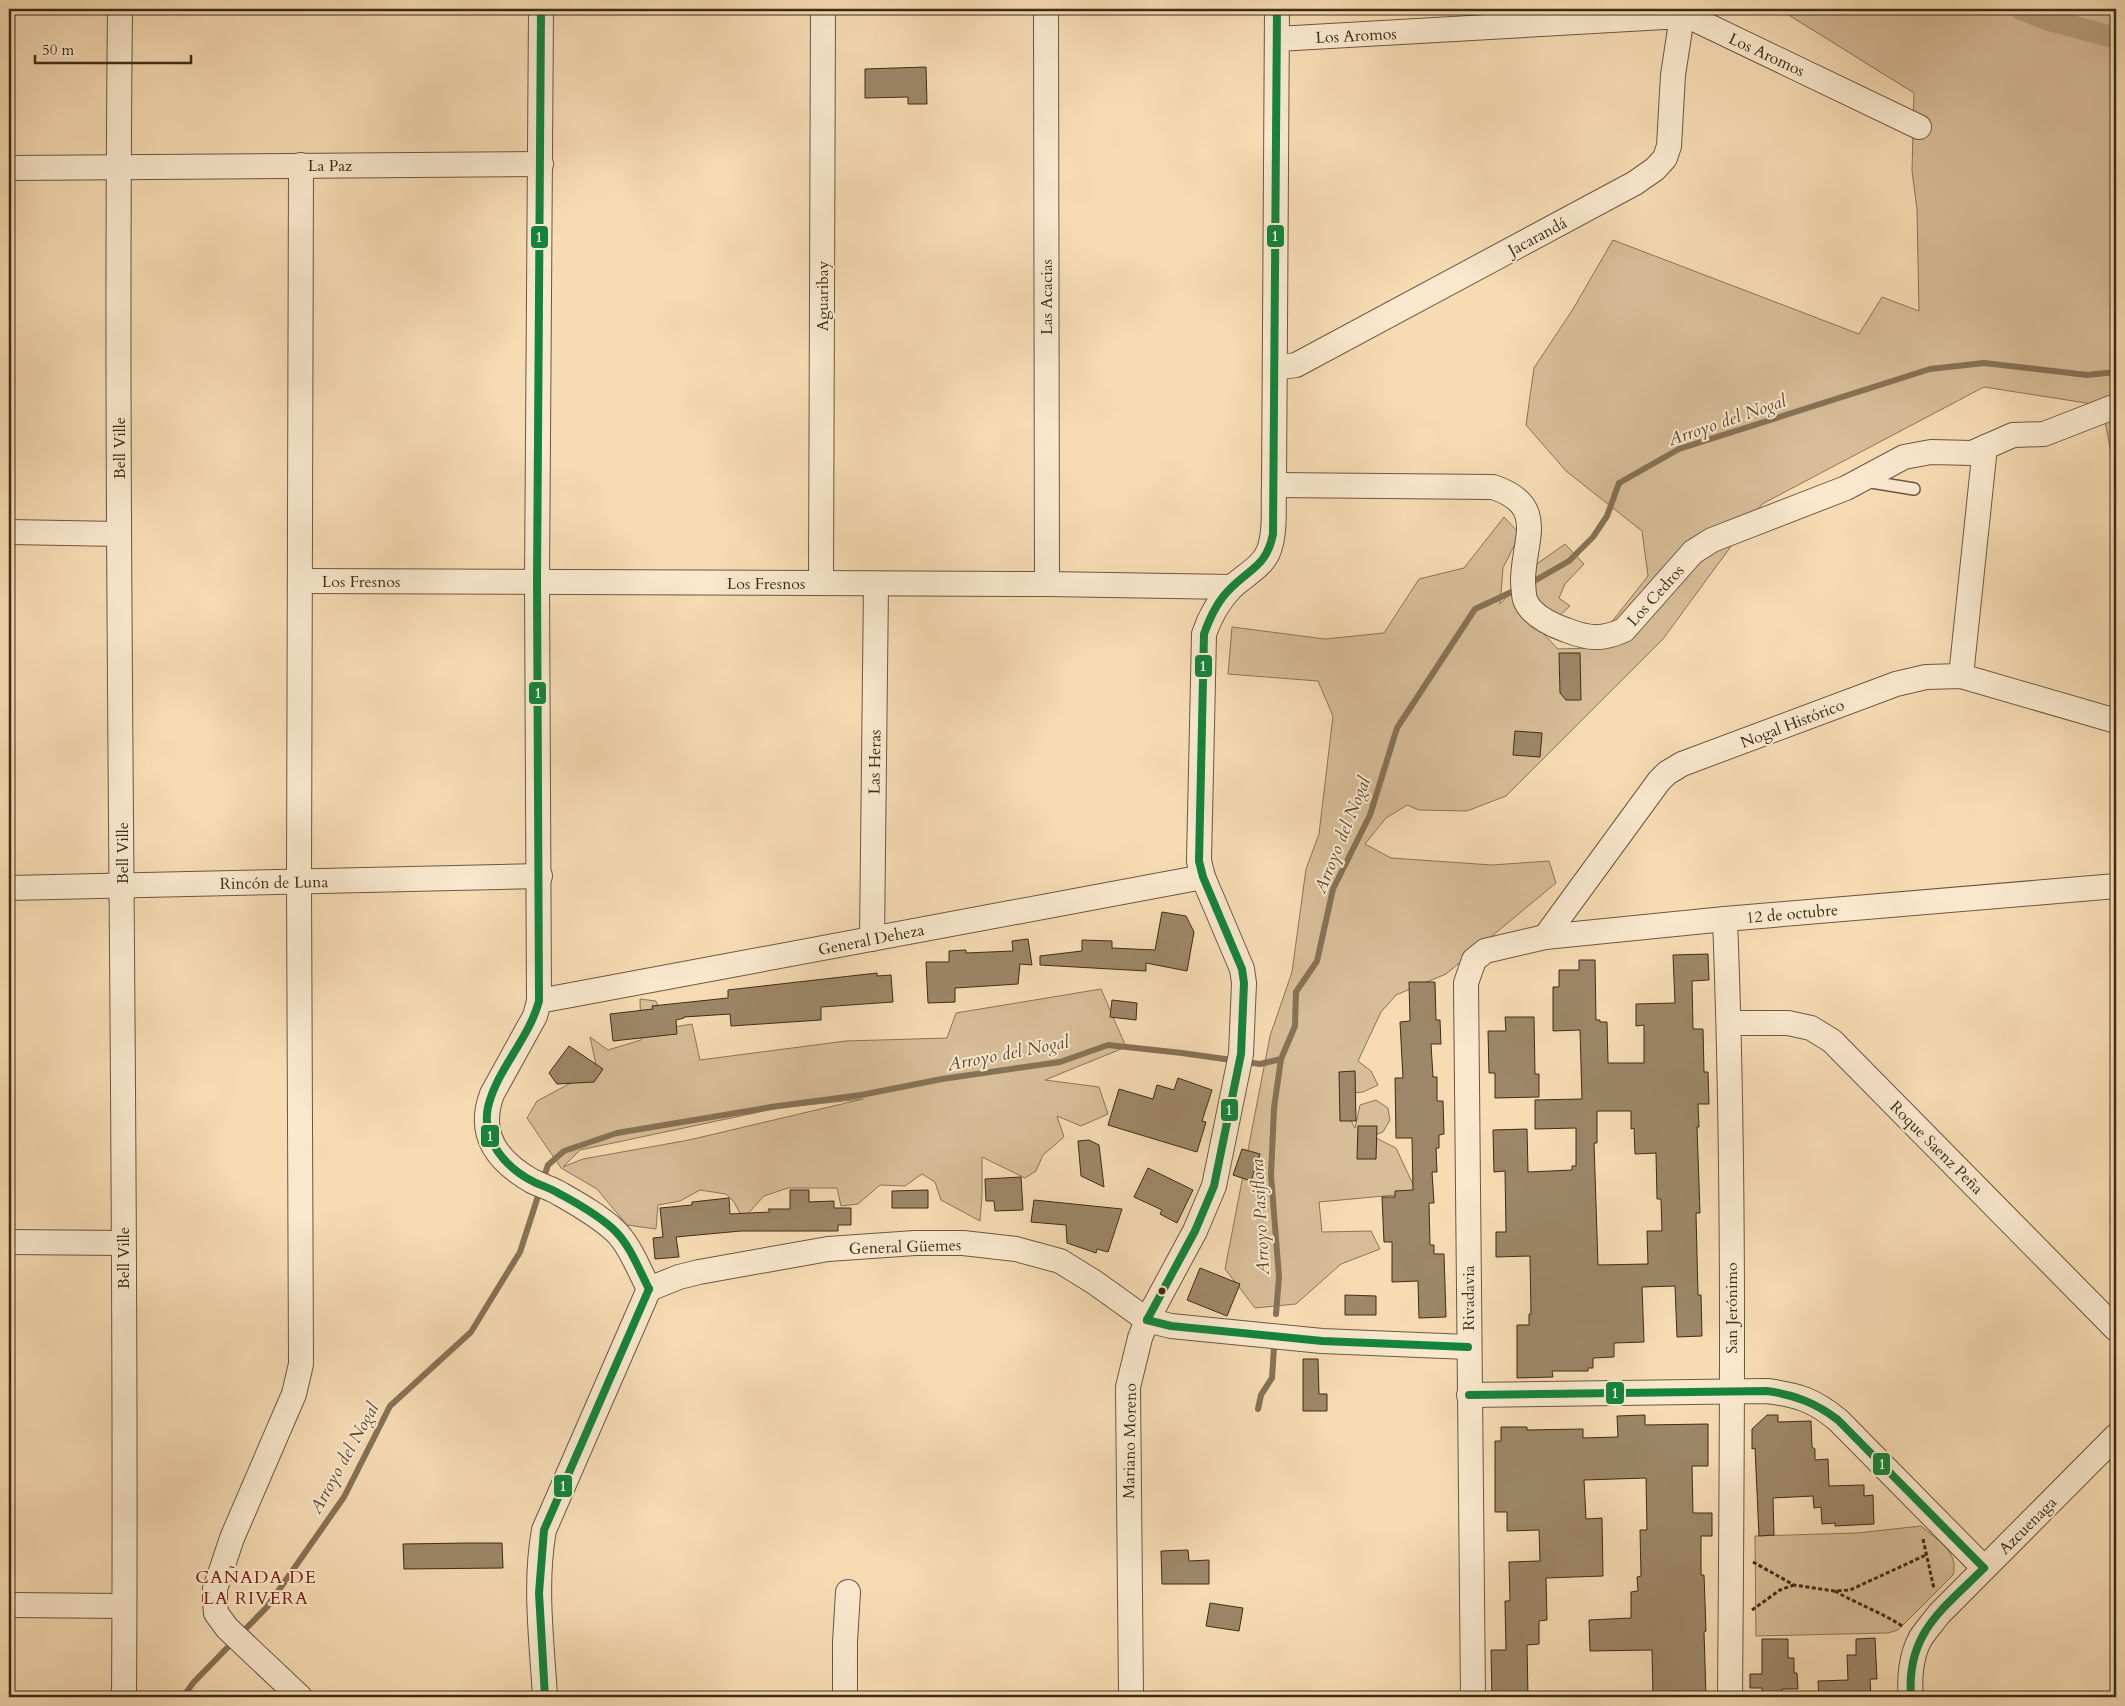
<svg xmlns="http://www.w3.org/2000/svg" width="2125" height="1706" font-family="Cardo,serif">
	<rect width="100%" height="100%" fill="#f6dbb3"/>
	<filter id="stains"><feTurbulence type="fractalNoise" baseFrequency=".004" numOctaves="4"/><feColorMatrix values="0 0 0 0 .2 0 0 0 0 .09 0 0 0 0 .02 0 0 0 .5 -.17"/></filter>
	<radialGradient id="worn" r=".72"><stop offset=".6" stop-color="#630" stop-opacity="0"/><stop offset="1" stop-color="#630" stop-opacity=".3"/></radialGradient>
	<g fill="#d7bd98" stroke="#8a7458" fill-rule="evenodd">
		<polygon points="1779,9 2116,9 2116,480 2106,426 2099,405 1984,387 1762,504 1663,639 1506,796 1467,811 1419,810 1407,805 1386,818 1365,844 1391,858 1492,865 1549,861 1556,883 1446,974 1396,995 1381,1012 1358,1061 1371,1071 1378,1085 1363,1092 1353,1093 1346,1111 1355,1128 1360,1105 1376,1100 1388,1108 1390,1120 1383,1132 1372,1136 1396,1148 1417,1193 1319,1202 1322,1232 1371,1231 1380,1249 1341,1264 1296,1304 1255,1308 1225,1269 1270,1036 1292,972 1306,869 1319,834 1333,716 1318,681 1228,674 1232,627 1325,639 1384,633 1419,579 1464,568 1504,517 1520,534 1503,568 1500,604 1538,563 1565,544 1584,564 1565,584 1559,598 1570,606 1542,632 1558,649 1591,648 1648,576 1642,531 1566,471 1526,425 1534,368 1573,309 1613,240 1859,334 1882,297 1919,311 1917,209 1912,171 1914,93"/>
		<path d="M1101,989L1126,1047L1045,1080L1099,1087L1108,1114L1081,1126L1057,1116L1064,1137L1043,1155L1036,1171L1025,1178L982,1157V1195L980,1221L941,1200L935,1182L922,1174L905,1186L880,1185L858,1204L841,1206L837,1188H788L764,1196L743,1219L734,1202L726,1194L700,1190L680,1201L658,1205L656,1229L627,1225L597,1189L561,1168L527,1118L537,1101L597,1069L590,1037L608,1050L641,1040L640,999L656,1001L668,1028L692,1024L700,1060L846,1041L947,1038L956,1013ZM863,1099L689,1140L583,1159L563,1167L580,1150L778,1108Z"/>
		<path d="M1921,1526C1936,1539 1960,1552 1953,1575L1898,1630L1888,1633L1756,1636L1755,1536L1857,1533Z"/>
	</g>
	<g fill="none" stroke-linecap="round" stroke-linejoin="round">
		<g stroke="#867255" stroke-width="6">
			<polyline points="1529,584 1569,561 1593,537 1607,516 1619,483 1679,449 1930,369 1984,363 2087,375 2116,372"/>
			<polyline points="543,1180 548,1165 564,1151 617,1133 771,1107 861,1095 942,1079 1060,1062 1108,1045 1182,1053 1260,1064 1281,1059 1295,1026 1296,992 1317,961 1333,889 1370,815 1397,728 1475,609 1518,589"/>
			<polyline points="1276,1314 1279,1277 1271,1175 1274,1108 1281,1059"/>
			<polyline points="1258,1409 1261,1395 1272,1378 1274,1347"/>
			<polyline points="183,1697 193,1683 267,1607 344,1497 390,1406 471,1332 520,1252 540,1190"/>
		</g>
		<polyline stroke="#b7a07e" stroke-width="22" points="2021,9 2049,20 2116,38"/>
	</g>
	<g fill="#9d8768" stroke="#3d2c17" fill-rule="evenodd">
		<polygon points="926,67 927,104 908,104 908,97 865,98 865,69"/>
		<polygon points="1559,653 1580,653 1581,700 1566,700 1560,693"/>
		<polygon points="1515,731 1542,733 1540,757 1513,755"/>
		<polygon points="1162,912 1186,916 1194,932 1187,971 1146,963 1146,971 1040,965 1040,956 1082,951 1082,940 1112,941 1112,948 1155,950"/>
		<polygon points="1028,939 1032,965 1020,964 1018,984 955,988 955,1002 928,1003 926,962 949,962 949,951 966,950 966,953 1013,951 1012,941"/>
		<path d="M1708,954L1709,980L1692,981L1693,1029H1703L1704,1072H1708L1709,1104H1698L1699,1127H1697L1700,1213H1696L1698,1295H1701L1702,1336L1677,1337L1675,1286L1642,1287L1644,1342L1614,1343V1357L1593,1358V1368H1588V1371H1552L1553,1377L1517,1378V1325H1529V1314H1531L1530,1256L1496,1257V1232H1506L1505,1171L1494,1172L1493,1130L1527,1129L1528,1172L1572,1170V1166H1576V1128L1535,1129V1100L1582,1099L1580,1030L1553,1031V987H1559V970H1579V960H1595L1596,1020H1600V1022H1607L1608,1063H1644V1025L1636,1026V1004L1675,1003L1673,955ZM1597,1111H1631V1129L1634,1128L1635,1154L1656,1153L1657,1199H1661L1662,1231H1647L1648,1264L1598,1265L1594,1143H1597Z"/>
		<polygon points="877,973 877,976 891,975 893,1002 821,1007 821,1020 731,1026 730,1014 684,1017 684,1018 676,1020 677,1034 613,1041 610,1014 653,1009 652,1006 728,998 728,990"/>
		<polygon points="1409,982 1435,982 1436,1020 1440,1020 1441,1044 1431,1044 1433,1077 1437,1077 1437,1101 1443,1101 1444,1134 1439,1135 1439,1148 1436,1148 1437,1172 1432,1172 1434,1203 1429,1203 1430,1245 1434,1245 1434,1254 1444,1254 1446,1317 1419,1318 1418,1281 1392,1282 1392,1242 1384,1242 1382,1197 1395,1197 1395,1191 1413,1190 1412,1138 1396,1138 1395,1078 1403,1078 1400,1022 1410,1021"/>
		<polygon points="1112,1000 1137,1003 1136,1020 1110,1017"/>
		<polygon points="1505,1017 1534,1017 1535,1074 1539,1074 1539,1097 1495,1098 1495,1073 1489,1073 1488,1031 1506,1031"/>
		<polygon points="569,1046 603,1069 594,1082 557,1084 549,1073"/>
		<polygon points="1355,1071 1356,1121 1340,1121 1339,1072"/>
		<polygon points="1178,1078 1212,1090 1202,1121 1206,1122 1197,1152 1108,1125 1119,1089 1153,1099 1157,1085 1174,1090"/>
		<polygon points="1358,1126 1377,1126 1376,1159 1357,1159"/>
		<polygon points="1089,1140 1099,1145 1104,1187 1081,1176 1078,1141"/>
		<polygon points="1242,1149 1260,1154 1251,1181 1233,1175"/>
		<polygon points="1148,1168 1193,1190 1177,1223 1160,1214 1162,1210 1134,1197"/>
		<polygon points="1021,1177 1023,1210 995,1211 994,1201 986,1201 985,1179"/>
		<polygon points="790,1190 809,1190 809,1202 834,1201 834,1208 851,1208 851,1225 838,1225 838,1231 741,1231 676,1237 679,1257 655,1259 653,1238 663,1237 660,1208 692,1205 692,1202 729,1198 730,1214 770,1212 768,1209 790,1209"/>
		<polygon points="928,1190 928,1208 892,1208 892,1191"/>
		<polygon points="1034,1200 1122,1209 1108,1252 1097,1249 1096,1253 1067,1243 1066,1225 1031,1222"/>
		<polygon points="1200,1268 1240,1284 1227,1316 1187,1300"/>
		<polygon points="1345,1295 1376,1296 1376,1315 1345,1315"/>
		<polygon points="1303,1359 1318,1359 1319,1394 1327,1394 1327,1411 1303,1411"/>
		<polygon points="1645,1415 1645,1425 1708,1424 1708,1466 1692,1466 1693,1513 1712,1513 1712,1536 1701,1536 1701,1575 1704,1575 1706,1631 1704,1632 1706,1697 1653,1697 1652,1650 1590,1651 1589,1620 1631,1618 1631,1592 1638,1591 1637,1577 1641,1576 1640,1530 1647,1530 1646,1478 1584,1480 1586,1519 1602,1518 1603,1576 1546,1578 1547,1620 1539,1621 1539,1644 1527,1645 1528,1697 1492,1697 1491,1650 1506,1650 1505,1601 1510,1601 1509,1562 1540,1561 1539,1530 1507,1531 1507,1512 1495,1512 1495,1441 1501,1441 1501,1427 1527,1427 1527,1430 1583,1429 1583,1438 1618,1437 1617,1416"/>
		<polygon points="1767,1415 1778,1415 1778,1422 1811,1421 1812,1447 1815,1449 1815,1460 1828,1459 1829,1486 1864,1485 1864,1496 1873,1495 1874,1524 1835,1526 1835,1523 1822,1524 1821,1507 1814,1508 1813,1496 1773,1498 1774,1535 1759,1536 1755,1448 1752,1449 1752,1429"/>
		<polygon points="467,1543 502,1543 503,1568 404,1569 403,1544"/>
		<polygon points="1188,1550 1189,1561 1209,1560 1209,1584 1162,1584 1161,1551"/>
		<polygon points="1210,1603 1243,1608 1239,1631 1206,1626"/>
		<polygon points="1875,1638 1877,1679 1870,1679 1871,1697 1819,1697 1818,1681 1848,1680 1847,1655 1856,1655 1856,1639"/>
		<polygon points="1762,1639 1788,1639 1788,1658 1794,1658 1794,1673 1797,1673 1798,1689 1782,1689 1782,1697 1762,1697 1762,1688 1750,1688 1750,1674 1762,1674"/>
	</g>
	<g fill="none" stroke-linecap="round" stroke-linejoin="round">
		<g stroke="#6b583e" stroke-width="14">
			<polyline id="service" points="1865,481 1914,489"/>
		</g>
		<g stroke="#6b583e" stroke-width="26">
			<g id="minor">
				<path d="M120,9C114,572 128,1134 124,1697"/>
				<path d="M541,9L537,581L539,1001L535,1016L492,1094C477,1134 497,1161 532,1181C540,1185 549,1188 557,1192C576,1203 598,1215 614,1230C629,1243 640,1272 649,1289"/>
				<polyline points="1046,9 1047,584"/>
				<polyline points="1277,39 1682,16 1696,20 1919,127"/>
				<polyline points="9,168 541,164"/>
				<polyline points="1275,368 1296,365 1635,183 1655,169 1665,158 1669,146 1673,75 1682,16"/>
				<path d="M1274,485L1493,487C1550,506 1522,542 1523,583C1524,589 1523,596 1526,602C1533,616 1552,625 1566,630C1589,639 1602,640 1624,630L1693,552L1712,540L1846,488L1904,457L1931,452L1972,453L2013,435L2044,434L2116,406"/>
				<polyline points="9,532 119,534"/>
				<polyline points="300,581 1047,584 1232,587"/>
				<polyline points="821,583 823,9"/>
				<polyline points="1961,676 1985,447"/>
				<polyline points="9,888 540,876"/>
				<path d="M1725,919C1735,1178 1732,1438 1730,1697"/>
				<polyline points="1545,937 1659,781 1667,773 1682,764 1896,684 1926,677 1961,676 2116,721"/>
				<polyline points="872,939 876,584"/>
				<polyline points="539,1001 1203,877"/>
				<polyline points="1729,1023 1788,1023 1811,1028 1832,1041 2116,1329"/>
				<polyline points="9,1242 123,1243"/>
				<polyline points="649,1289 679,1277 699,1272 828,1249 915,1243 963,1243 1016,1249 1060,1261 1094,1282 1147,1320 1171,1326 1322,1341 1468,1347"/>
				<path d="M1469,1395L1767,1391C1798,1395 1814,1400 1838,1420L1984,1568"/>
				<polyline points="9,1605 124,1606"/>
				<polyline points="300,1697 227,1628 216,1613 215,1602 215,1589 232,1538 294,1394 301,1364 299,882 301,165"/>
				<path d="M545,1697C542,1642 534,1585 544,1530L649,1289"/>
				<polyline points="845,1697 845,1642 848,1592"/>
				<path d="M1131,1697L1128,1387L1140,1338L1147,1320L1195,1231L1214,1186L1241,1054L1244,983L1242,969L1203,877L1199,861L1204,634C1210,616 1218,602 1231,588C1243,576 1263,567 1269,550C1276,530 1273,505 1274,485L1277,9"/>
				<polyline points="1473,1697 1466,983 1474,960 1485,951 1545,937 1725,919 2116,886"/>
				<path d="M1911,1697C1909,1679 1911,1656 1920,1639C1925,1631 1933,1622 1939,1614L2116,1436"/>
			</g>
		</g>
		<g stroke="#3d2c17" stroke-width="3" stroke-dasharray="4 2.5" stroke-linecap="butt">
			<polyline points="1923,1539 1934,1589"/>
			<polyline points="1753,1562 1794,1585 1834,1591 1850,1590 1926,1555"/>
			<path d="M1835,1591C1857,1604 1881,1612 1902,1626"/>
			<polyline points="1752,1610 1780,1590 1794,1585"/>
		</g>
		<use href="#service" stroke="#f9e8ce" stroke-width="11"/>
		<use href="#minor" stroke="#f9e8ce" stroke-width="24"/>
		<g stroke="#f9e8ce" stroke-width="11">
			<g id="bus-1">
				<path d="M541,9L537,581L539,1001C529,1039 497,1069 488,1107C481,1140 506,1168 534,1182C542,1186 550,1188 558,1193C577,1203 596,1214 612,1228C630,1244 638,1268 649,1289"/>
				<path d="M1147,1320L1195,1231L1214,1186L1241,1054L1244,983L1242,969L1203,877L1199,861L1204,634C1210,617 1218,600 1231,588C1251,568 1267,565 1273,534L1277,9"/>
				<polyline points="1147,1320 1171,1326 1322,1341 1468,1347"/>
				<path d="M1469,1395L1767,1391C1795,1395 1816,1403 1838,1420L1984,1568"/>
				<polyline points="545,1697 539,1593 544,1530 649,1289"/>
				<path d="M1911,1697C1906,1633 1943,1609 1984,1568"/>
			</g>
		</g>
		<use href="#bus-1" stroke="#14843c" stroke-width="8"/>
	</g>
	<circle fill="#3d2c17" stroke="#f9e8ce" stroke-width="2" cx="1162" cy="1291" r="4.5"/>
	<g text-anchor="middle" stroke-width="4" stroke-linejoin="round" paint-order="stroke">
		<g font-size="16" fill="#3d2c17" stroke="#f9e8ce">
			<text transform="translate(1356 35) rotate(-3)" y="6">Los Aromos</text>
			<text transform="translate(1767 54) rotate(25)" y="6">Los Aromos</text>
			<text x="330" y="171">La Paz</text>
			<text transform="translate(1537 236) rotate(-28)" y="6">Jacarandá</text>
			<text transform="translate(822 296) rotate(-90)" y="6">Aguaribay</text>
			<text transform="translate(1046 297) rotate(-90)" y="6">Las Acacias</text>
			<text transform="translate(119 448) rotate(-90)" y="6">Bell Ville</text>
			<text x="361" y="587">Los Fresnos</text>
			<text x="766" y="589">Los Fresnos</text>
			<text transform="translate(1655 595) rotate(-48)" y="6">Los Cedros</text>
			<text transform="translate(1792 723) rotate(-21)" y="6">Nogal Histórico</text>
			<text transform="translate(874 762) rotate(-89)" y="6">Las Heras</text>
			<text transform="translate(122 853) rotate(-90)" y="6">Bell Ville</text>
			<text transform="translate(274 882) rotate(-1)" y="6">Rincón de Luna</text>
			<text transform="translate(1792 913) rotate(-5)" y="6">12 de octubre</text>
			<text transform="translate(871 939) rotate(-11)" y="6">General Deheza</text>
			<text transform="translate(1937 1147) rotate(45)" y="6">Roque Saenz Peña</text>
			<text transform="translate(905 1246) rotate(-2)" y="6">General Güemes</text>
			<text transform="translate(123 1258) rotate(-90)" y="6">Bell Ville</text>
			<text transform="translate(1468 1298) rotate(-90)" y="6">Rivadavia</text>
			<text transform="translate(1731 1308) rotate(-90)" y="6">San Jerónimo</text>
			<text transform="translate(1129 1441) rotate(-89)" y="6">Mariano Moreno</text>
			<text transform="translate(2027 1525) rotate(-45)" y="6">Azcuenaga</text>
		</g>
		<g font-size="18" font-style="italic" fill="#5c4931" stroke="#f9e8ce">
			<text transform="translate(1727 420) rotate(-19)" y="6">Arroyo del Nogal</text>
			<text transform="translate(1342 835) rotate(-68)" y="6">Arroyo del Nogal</text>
			<text transform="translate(1008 1053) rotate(-11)" y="6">Arroyo del Nogal</text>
			<text transform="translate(1260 1217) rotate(-93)" y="6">Arroyo Pasiflora</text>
			<text transform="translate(344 1458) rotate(-61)" y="6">Arroyo del Nogal</text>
		</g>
		<g font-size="18" letter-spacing="1" fill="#7a1f14" stroke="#f9e8ce">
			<text x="256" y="1583">CAÑADA DE<tspan x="256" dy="21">LA RIVERA</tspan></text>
		</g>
	</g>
	<g stroke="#f9e8ce" stroke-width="2">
		<rect x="1266" y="224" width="19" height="24" rx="5" fill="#14843c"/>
		<rect x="530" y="225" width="19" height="24" rx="5" fill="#14843c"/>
		<rect x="1194" y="654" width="19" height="24" rx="5" fill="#14843c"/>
		<rect x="528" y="681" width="19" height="24" rx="5" fill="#14843c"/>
		<rect x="1220" y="1098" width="19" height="24" rx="5" fill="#14843c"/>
		<rect x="480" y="1124" width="20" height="24" rx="5" fill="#14843c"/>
		<rect x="1605" y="1381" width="20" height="24" rx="5" fill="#14843c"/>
		<rect x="1872" y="1452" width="19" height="24" rx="5" fill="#14843c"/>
		<rect x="553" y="1474" width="20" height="24" rx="5" fill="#14843c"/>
	</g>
	<g font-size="14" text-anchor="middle" font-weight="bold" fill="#fff">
		<text x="1275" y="241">1</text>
		<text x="539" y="242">1</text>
		<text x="1203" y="671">1</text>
		<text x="538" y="698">1</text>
		<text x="1229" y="1115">1</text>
		<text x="490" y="1141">1</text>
		<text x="1615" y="1398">1</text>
		<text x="1882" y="1469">1</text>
		<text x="563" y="1491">1</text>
	</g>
	<rect width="2125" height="1706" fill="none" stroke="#f6dbb3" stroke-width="30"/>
	<rect x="10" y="10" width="2105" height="1686" fill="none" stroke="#3d2c17" stroke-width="2.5"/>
	<rect x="15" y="15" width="2095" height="1676" fill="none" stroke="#3d2c17"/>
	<path d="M35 55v8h156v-8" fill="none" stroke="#3d2c17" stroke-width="2.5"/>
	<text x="42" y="55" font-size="15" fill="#3d2c17" stroke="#f9e8ce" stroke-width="4" paint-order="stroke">50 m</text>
	<rect width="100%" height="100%" filter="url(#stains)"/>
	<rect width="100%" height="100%" fill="url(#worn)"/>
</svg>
